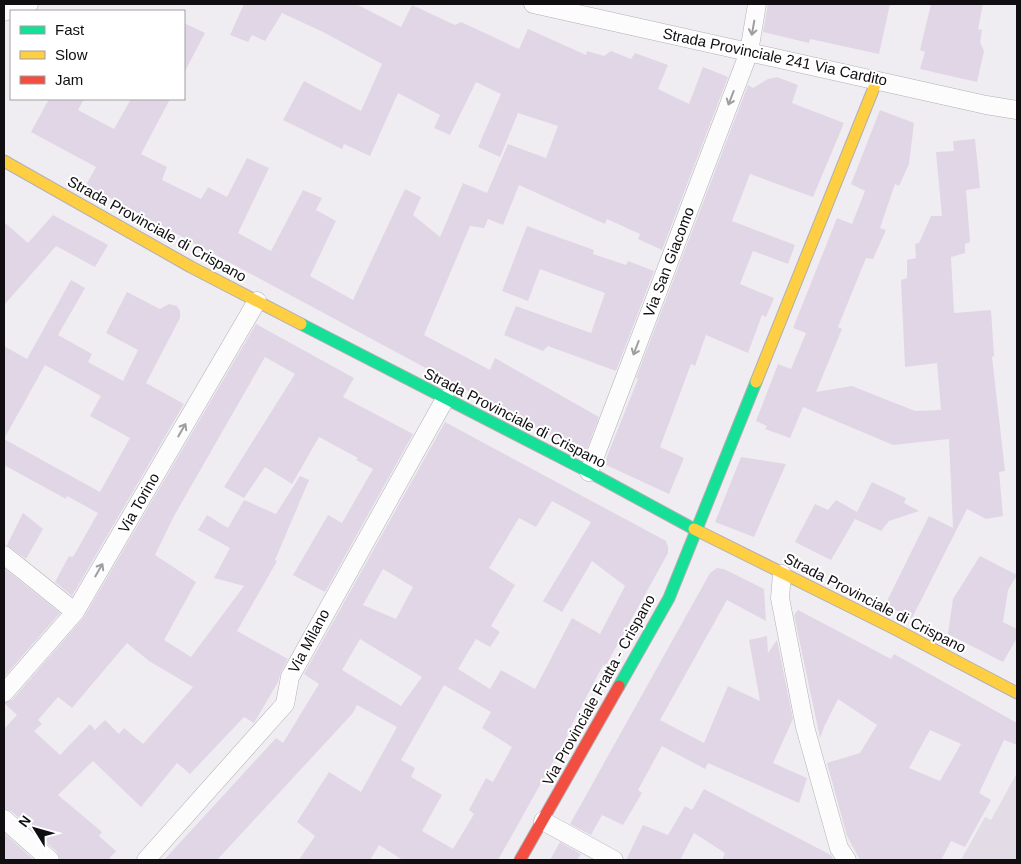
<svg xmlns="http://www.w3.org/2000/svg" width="1021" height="864" font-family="Helvetica,sans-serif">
	<rect width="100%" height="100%" fill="#f0edf2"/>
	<polygon fill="#e3dce6" points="1017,773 1017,860 961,860 985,817 991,820"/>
	<g fill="#e1d6e6" fill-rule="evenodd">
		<polygon points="244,4 356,4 401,27 412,5 455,25 461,22 519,49 528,29 586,55 587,51 604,56 611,51 631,59 635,53 668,65 658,89 689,104 703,67 728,77 662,250 638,239 640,234 607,219 605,224 519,185 503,225 488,219 484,228 470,226 424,335 490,370 495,358 599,417 585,454 86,185 96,167 31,132 49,99 84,99 78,110 114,129 131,99 170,99 141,154 167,167 162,180 201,199 208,187 227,197 247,158 269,168 238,233 271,251 303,190 322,198 316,210 336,221 310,276 353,300 405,189 421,197 413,215 440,237 463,183 487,193 508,144 546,158 558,126 518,113 500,157 478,147 501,94 476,82 450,135 434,128 440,115 398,93 370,156 344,144 342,149 283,120 304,81 361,111 382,64 323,32 282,13 265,41 252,35 248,42 230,35"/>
		<polygon points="768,4 890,4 879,54 810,39 809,43 763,32"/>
		<polygon points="931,4 983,4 978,29 982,30 980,42 984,51 977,82 920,69 925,52 920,50"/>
		<polygon points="184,23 205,33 184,73"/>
		<polygon points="777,77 798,85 792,103 844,123 813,197 750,174 732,221 795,245 788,264 753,251 740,284 774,298 766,317 762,315 748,353 706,335 695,366 691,364 660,447 684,458 669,494 604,464 638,379 636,378 748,85 753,88 768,79"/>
		<polygon points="880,110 914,123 909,164 899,186 895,184 880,228 886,230 873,259 866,258 838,327 842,329 816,392 852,386 915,411 941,410 937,363 905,367 901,280 907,278 907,260 916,258 915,244 919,243 931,216 942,216 936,152 954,151 953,141 975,139 980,188 966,190 970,242 965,244 965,253 951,257 954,313 991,310 994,356 992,357 1005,471 999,472 1003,516 986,519 967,509 912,618 885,605 929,516 953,528 949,439 893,445 803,407 790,438 765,429 767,426 756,421 778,364 791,369 806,333 793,328 837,218 852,224 865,191 851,184"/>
		<polygon points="53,215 108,245 95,267 56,246 4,305 4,222 28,243"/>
		<polygon points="527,226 594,250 593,254 626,265 628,261 654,271 616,371 548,346 543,351 504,335 516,306 591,333 605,293 540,269 528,301 502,291"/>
		<path d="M71,280L85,288L58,335L92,354L88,362L123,381L138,350L106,333L127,292L160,309L169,304L177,306L180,311V318L146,383L184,404L72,596L55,582L69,556L73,557L98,513L67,496L66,499L4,465V346L27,359ZM45,365L101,396L90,416L130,438L100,492L4,439Z"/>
		<path d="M256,324L354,378L343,397L413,434L325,592L293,575L328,515L342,523L373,469L356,460L358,458L319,437L292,484L265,467L244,498L224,487L295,374L265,357L174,516L155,555L196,582L164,640L191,657L244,586L214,578L230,548L198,530L207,515L228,528L244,500L276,514L300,476L309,480L275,560L277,561L237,631L288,659L281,672L278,682L254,723L244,717L190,774L177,763L141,807L93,761L58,795L102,832L99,836L116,851L108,860H60L57,852L11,811L4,809V729L17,715L4,703L12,700L84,617ZM127,643L149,661L193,687L143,744L124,728L119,734L105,720L95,730L90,724L60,755L34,731L42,724L38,720L58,697L72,708Z"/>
		<path d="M445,422L666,541L668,547V553L605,667L603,665L567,734L568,735L498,860H403L379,845L370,860H299L315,836L297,822L329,772L361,792L397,727L357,705L353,713L217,860H164L276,738L283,743L319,684L304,674ZM552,501L591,522L543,601L562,612L592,561L625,586L600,634L572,618L535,689L501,670L490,689L458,669L476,639L490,647L500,632L491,626L515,585L489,568L519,518L536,527ZM383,569L413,587L396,619L363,605ZM360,639L422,677L401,706L342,670ZM444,685L491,712L482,728L512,747L493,782L486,778L469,810L474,814L453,849L422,831L442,795L411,777L415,768L401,760Z"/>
		<polygon points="741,457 786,464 754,537 715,522"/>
		<polygon points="872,482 906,498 904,503 919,511 889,521 881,531 855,519 831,560 795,542 815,504 828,510 836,500 857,512"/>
		<polygon points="23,513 43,529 26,559 7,545"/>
		<polygon points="980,556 1017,575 1008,590 1003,622 1017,629 1017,638 1003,662 948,634 953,599"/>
		<polygon points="4,568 60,613 4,677"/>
		<polygon points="717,568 724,569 764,589 766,621 727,600 660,720 704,743 728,686 760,701 749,640 767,636 768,653 777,640 793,719 773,763 807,778 799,803 708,763 705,769 662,746 638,790 642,793 623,825 602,815 591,835 570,824 710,573"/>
		<path d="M798,610L891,659L894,654L1017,723V745L1004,740L979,793L991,800L965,847L951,841L941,860H860L847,836L827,763L860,753L877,725L838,699L824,727L820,738L794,615ZM930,730L961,744L940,781L909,768Z"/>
		<polygon points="704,789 831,855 834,860 722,860 725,853 694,833 680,860 626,860 643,825 668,835 685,806 692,810"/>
		<polygon points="4,833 34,860 4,860"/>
		<polygon points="560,842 581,854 577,860 550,860"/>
	</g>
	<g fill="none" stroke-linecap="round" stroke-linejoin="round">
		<g stroke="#b1afb3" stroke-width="19">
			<g id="street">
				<polyline points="533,4 986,105 1017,110"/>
				<polyline points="4,12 29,4"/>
				<polyline points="589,472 749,52 757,4"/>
				<polyline points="4,555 75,612"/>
				<polyline points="782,574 780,598 805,727 839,848 847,860"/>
				<polyline points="4,693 75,612 257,301"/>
				<polyline points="4,819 50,860"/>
				<polyline points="543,821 614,860"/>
				<polyline points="146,860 285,704 290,677 445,399"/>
			</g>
		</g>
		<g stroke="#b1afb3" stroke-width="13">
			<g id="fast">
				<polyline points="301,324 589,472 694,529"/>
				<polyline points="619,686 669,598 756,382"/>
			</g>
		</g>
		<g stroke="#b1afb3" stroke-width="13">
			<g id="slow">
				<polyline points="4,161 191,267 301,324"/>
				<polyline points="756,382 877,80"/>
				<polyline points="694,529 893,628 1017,693"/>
			</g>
		</g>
		<g stroke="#b1afb3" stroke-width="13">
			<polyline id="jam" points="520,860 619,686"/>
		</g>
		<use href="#street" stroke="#fdfcfd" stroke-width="18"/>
		<use href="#fast" stroke="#16e098" stroke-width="11"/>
		<use href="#slow" stroke="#ffcf43" stroke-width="11"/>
		<use href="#jam" stroke="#f24e42" stroke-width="11"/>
	</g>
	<defs><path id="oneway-shaft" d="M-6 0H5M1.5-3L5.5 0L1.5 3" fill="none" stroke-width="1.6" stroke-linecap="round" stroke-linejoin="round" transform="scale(1.25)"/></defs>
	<g stroke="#9e9d9f">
		<use href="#oneway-shaft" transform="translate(753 28) rotate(100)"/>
		<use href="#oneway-shaft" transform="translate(731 98) rotate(111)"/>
		<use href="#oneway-shaft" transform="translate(636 348) rotate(111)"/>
		<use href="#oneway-shaft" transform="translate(182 430) rotate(-60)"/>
		<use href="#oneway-shaft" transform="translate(99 570) rotate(-60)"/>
	</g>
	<g text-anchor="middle" stroke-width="4" stroke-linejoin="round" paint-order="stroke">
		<g font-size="15" fill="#100e11" stroke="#fff">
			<text transform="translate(775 57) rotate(12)" y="5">Strada Provinciale 241 Via Cardito</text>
			<text transform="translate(157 229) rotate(29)" y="5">Strada Provinciale di Crispano</text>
			<text transform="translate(669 262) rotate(-69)" y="5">Via San Giacomo</text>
			<text transform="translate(515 418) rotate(27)" y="5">Strada Provinciale di Crispano</text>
			<text transform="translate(139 503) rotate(-60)" y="5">Via Torino</text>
			<text transform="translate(875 603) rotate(27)" y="5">Strada Provinciale di Crispano</text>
			<text transform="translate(309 641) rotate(-62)" y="5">Via Milano</text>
			<text transform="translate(599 690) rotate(-61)" y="5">Via Provinciale Fratta - Crispano</text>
		</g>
	</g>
	<rect width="1021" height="864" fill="none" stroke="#100e11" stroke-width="10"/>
	<rect x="10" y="10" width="175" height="90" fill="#ffffff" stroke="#9f9fa0"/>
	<rect x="20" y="26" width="25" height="8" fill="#16e098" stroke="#9f9fa0"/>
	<text x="55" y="35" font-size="15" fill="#100e11">Fast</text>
	<rect x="20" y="51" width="25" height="8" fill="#ffcf43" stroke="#9f9fa0"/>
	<text x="55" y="60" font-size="15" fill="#100e11">Slow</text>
	<rect x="20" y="76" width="25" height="8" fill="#f24e42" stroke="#9f9fa0"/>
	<text x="55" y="85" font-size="15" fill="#100e11">Jam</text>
	<g transform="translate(35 829) rotate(307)" stroke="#ffffff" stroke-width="4" paint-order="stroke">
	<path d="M0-4L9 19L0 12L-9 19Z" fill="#100e11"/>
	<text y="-8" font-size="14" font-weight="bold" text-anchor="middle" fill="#100e11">N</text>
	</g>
</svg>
